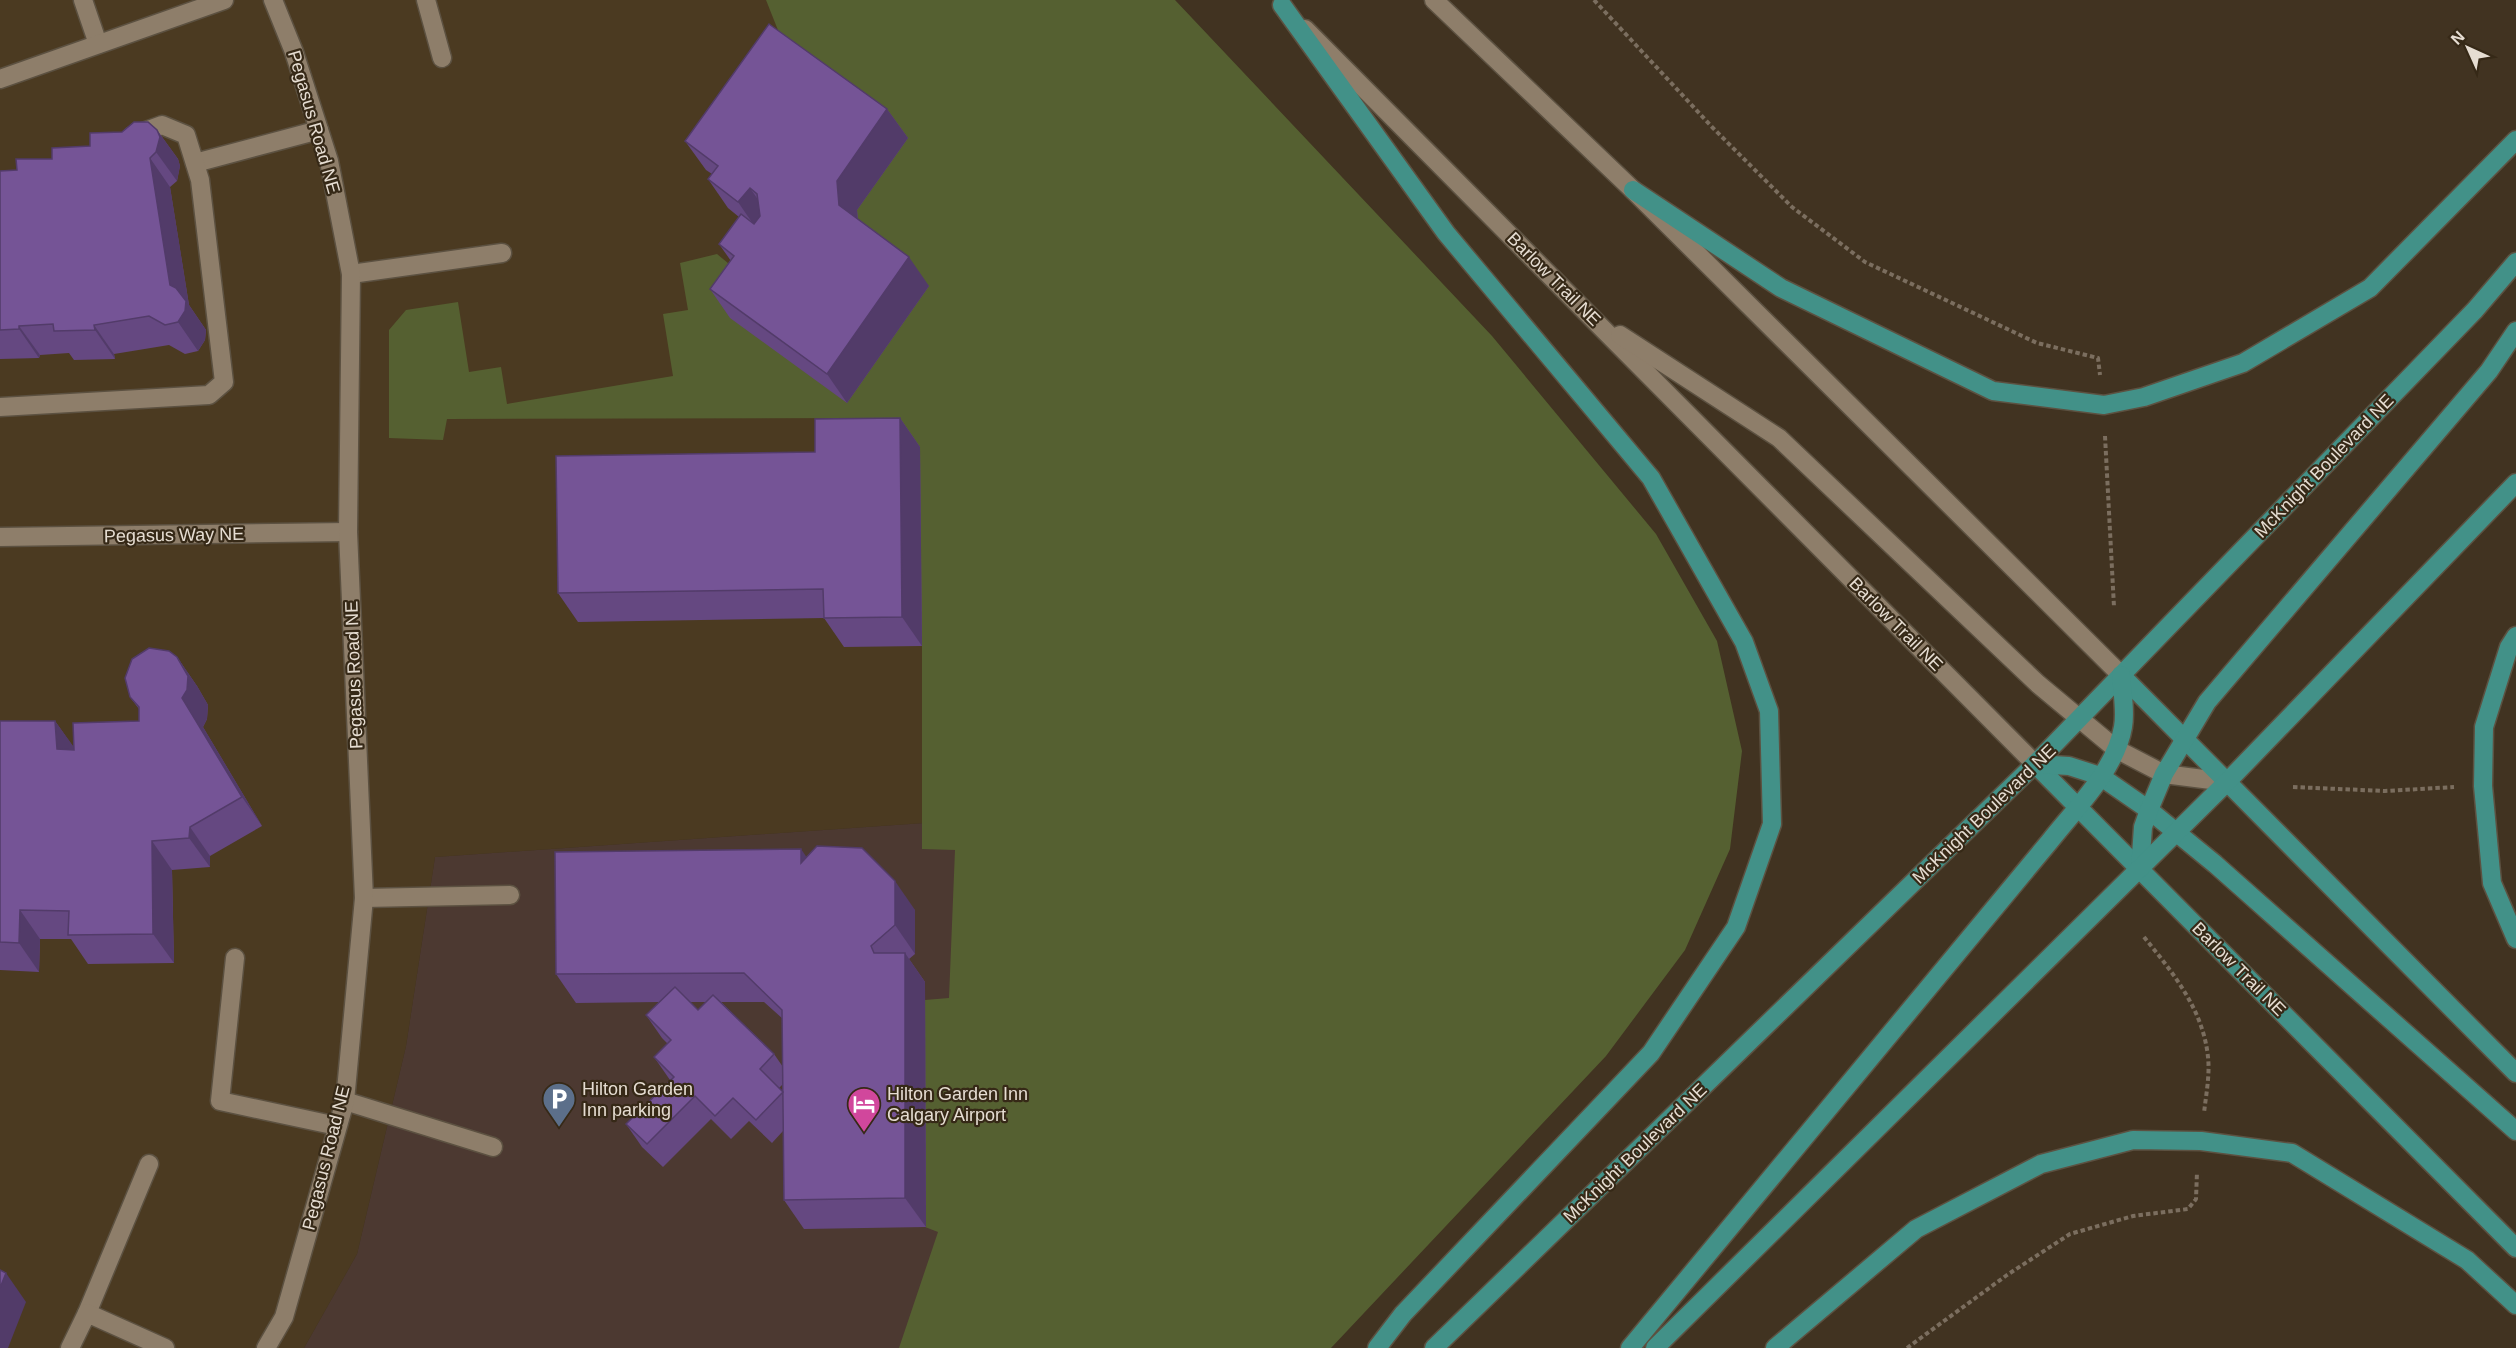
<svg xmlns="http://www.w3.org/2000/svg" width="2516" height="1348" font-family="Helvetica,sans-serif">
	<rect width="100%" height="100%" fill="#413321"/>
	<polygon fill="#4c3931" points="967,820 940,1348 304,1348 357,1254 406,1046 435,857"/>
	<polygon fill="#4b3a21" points="0,0 864,0 975,362 967,820 435,857 406,1046 357,1254 304,1348 0,1348"/>
	<polygon fill="#556031" points="766,0 1175,0 1492,336 1656,534 1717,641 1742,751 1730,849 1685,950 1606,1056 1331,1348 899,1348 938,1232 925,1227 925,1000 949,998 955,850 922,849 922,646 866,418 447,419 443,440 389,438 389,330 406,310 458,302 469,372 501,367 507,404 673,376 663,314 688,310 680,263 717,254 740,273 859,234"/>
	<g fill="none" stroke-linecap="round" stroke-linejoin="round">
		<g stroke="#5c5141" stroke-width="21">
			<g id="minor">
				<polyline points="83,0 98,44"/>
				<polyline points="426,0 442,58"/>
				<polyline points="1434,0 1633,190 2121,675"/>
				<polyline points="1305,29 2035,764"/>
				<polyline points="0,79 224,0"/>
				<polyline points="195,163 319,130"/>
				<polyline points="351,274 502,253"/>
				<polyline points="1620,335 1779,438 2038,684 2116,749 2164,774 2227,782"/>
				<polyline points="0,407 209,395 224,382 200,180 186,135 162,125 132,136"/>
				<polyline points="0,537 348,532"/>
				<polyline points="364,898 510,895"/>
				<polyline points="235,958 220,1101 337,1126"/>
				<polyline points="345,1101 493,1147"/>
				<polyline points="87,1313 149,1164"/>
				<polyline points="70,1348 87,1313 165,1348"/>
				<polyline points="266,1348 284,1317 345,1101 364,898 348,532 351,274 329,161 294,52 273,0"/>
			</g>
		</g>
		<g stroke="#5c5141" stroke-width="21">
			<g id="major">
				<polyline points="1282,5 1446,233 1651,478 1744,642 1769,711 1772,824 1736,927 1651,1053 1403,1314 1377,1348"/>
				<polyline points="1633,190 1781,288 1993,391 2104,405 2144,397 2243,363 2370,288 2516,140"/>
				<polyline points="2516,636 2509,647 2484,727 2483,786 2492,883 2516,939"/>
				<polyline points="2121,675 2516,1073"/>
				<polyline points="2035,764 2516,1248"/>
				<polyline points="2035,764 2069,766 2100,776 2149,810 2215,864 2516,1131"/>
				<polyline points="2140,869 2143,827 2149,810 2164,774 2207,702 2489,371 2516,331"/>
				<polyline points="1434,1348 2035,764 2475,310 2516,262"/>
				<path d="M1630,1348L2050,841C2076,808 2116,769 2123,727C2126,711 2122,691 2121,675"/>
				<polyline points="1655,1348 2227,782 2516,483"/>
				<polyline points="1775,1348 1916,1229 2041,1164 2133,1140 2201,1141 2292,1153 2467,1260 2516,1305"/>
			</g>
		</g>
		<g stroke="#7b6e5f" stroke-width="4" stroke-dasharray="4.5 3" stroke-linecap="butt">
			<polyline points="1594,0 1712,127 1792,207 1865,262 2037,343 2098,358 2100,375"/>
			<polyline points="2105,436 2114,607"/>
			<polyline points="2293,787 2385,791 2454,787"/>
			<path d="M2144,937C2173,973 2203,1009 2208,1057C2210,1075 2206,1095 2204,1113"/>
			<polyline points="1907,1348 2007,1275 2070,1234 2133,1216 2188,1209 2196,1199 2197,1172"/>
		</g>
		<use href="#minor" stroke="#8e7e6a" stroke-width="18"/>
		<use href="#major" stroke="#429188" stroke-width="18"/>
	</g>
	<g fill="#654881" fill-rule="evenodd">
		<polygon points="887,109 908,138 857,210 858,219 929,286 847,403 730,318 710,289 731,261 719,244 739,217 728,208 708,179 712,174 706,170 685,141"/>
		<polygon points="157,130 178,159 180,166 177,181 170,187 189,305 206,330 205,340 198,351 185,354 169,345 114,354 115,359 74,360 69,353 40,355 39,358 0,359 0,171 17,170 52,159 90,146"/>
		<polygon points="900,418 920,447 922,646 844,647 824,618 578,622 558,593 815,452"/>
		<polygon points="177,657 197,686 208,705 207,719 203,727 262,826 210,856 210,867 172,870 174,963 88,964 71,939 40,939 39,972 0,970 0,721 55,721 74,748 139,721 139,709 130,697"/>
		<path d="M807,857L915,910V954L909,959L925,982L926,1227L804,1229L784,1200L783,1131L772,1143L749,1121L731,1139L711,1119L663,1167L642,1147L626,1124L670,1080L654,1057L668,1044L662,1038L646,1015L659,1002L576,1003L556,974ZM690,1002H706L698,1010ZM721,1002H764L783,1019V1067L774,1054ZM783,1084V1091L779,1088Z"/>
	</g>
	<g fill="#523b69">
		<polygon points="887,109 908,138 857,210 859,234 839,205 837,181"/>
		<polygon points="157,130 178,159 180,166 177,181 156,152"/>
		<polygon points="150,158 170,187 189,305 206,330 205,340 198,351 178,322 170,285"/>
		<polygon points="750,188 770,217 758,231 738,202"/>
		<polygon points="909,257 929,286 847,403 827,374"/>
		<polygon points="94,325 114,354 115,359 95,330"/>
		<polygon points="19,326 40,355 39,358 19,329"/>
		<polygon points="900,418 920,447 922,646 902,617"/>
		<polygon points="177,657 197,686 208,705 207,719 203,727 262,826 242,797 182,698"/>
		<polygon points="55,721 76,750 57,749"/>
		<polygon points="190,827 210,856 210,867 189,838"/>
		<polygon points="152,841 172,870 174,963 153,934"/>
		<polygon points="801,849 821,878 801,863"/>
		<polygon points="895,881 915,910 915,954 895,925"/>
		<polygon points="20,910 40,939 39,972 19,943"/>
		<polygon points="905,953 925,982 926,1227 905,1198"/>
		<polygon points="6,1273 26,1302 8,1348 0,1348 0,1288"/>
	</g>
	<g fill="#755496" stroke="#523b69" stroke-width="1.5">
		<polygon points="769,24 887,109 837,181 839,205 909,257 827,374 710,289 734,256 719,244 741,214 754,224 760,216 757,194 750,188 738,202 708,179 718,166 685,141"/>
		<polygon points="134,122 148,122 157,130 160,137 156,152 150,158 170,285 176,288 186,301 185,311 178,322 165,325 149,316 94,325 95,330 54,331 53,324 19,326 19,329 0,330 0,171 17,170 16,159 52,159 52,148 90,146 90,133 122,132"/>
		<polygon points="900,418 902,617 824,618 823,589 558,593 556,456 815,452 815,419"/>
		<polygon points="149,648 169,651 177,657 188,676 187,690 182,698 242,797 190,827 189,838 152,841 153,934 68,935 69,911 20,910 19,943 0,942 0,721 55,721 57,749 74,750 73,723 139,721 139,707 130,697 125,678 132,659"/>
		<polygon points="817,846 862,848 895,881 895,925 871,946 874,953 905,953 905,1198 784,1200 782,1010 744,973 556,974 555,852 801,849 801,863"/>
		<polygon points="675,987 698,1010 713,995 774,1054 760,1069 783,1092 756,1120 733,1098 715,1116 695,1096 647,1144 626,1124 674,1077 654,1057 671,1040 646,1015"/>
		<polygon points="0,1270 6,1273 0,1288"/>
	</g>
	<defs>
		<g id="parking-pin" transform="scale(1.725)"><path d="M0 17L-7.5 6A9.5 9.5 0 1 1 7.5 6Z" fill="#5c6f8a" stroke="#362917"/><path d="M-3.5-5.5H1a3.5 3.5 0 0 1 0 7H-1V5.5H-3.5ZM-1-3.4V-.6H.8a1.4 1.4 0 0 0 0-2.8Z" fill="#fff"/></g>
		<g id="hotel-pin" transform="scale(1.725)"><path d="M0 17L-7.5 6A9.5 9.5 0 1 1 7.5 6Z" fill="#d1479c" stroke="#362917"/><path d="M-6-4.5h1.5V1H6V5H4.5V3h-9V5H-6ZM-4 0a1.8 1.8 0 1 1 3.6 0ZM.5 0V-2.5h3Q6-2.5 6 0Z" fill="#fff"/></g>
	</defs>
	<g fill-rule="evenodd">
		<use href="#parking-pin" x="559" y="1099"/>
		<use href="#hotel-pin" x="864" y="1104"/>
	</g>
	<g text-anchor="middle" stroke-width="4.5" stroke-linejoin="round" paint-order="stroke">
		<g font-size="18" fill="#e6ddd2" stroke="#362917">
			<text transform="translate(314 122) rotate(74)" y="6">Pegasus Road NE</text>
			<text transform="translate(1554 279) rotate(45)" y="6">Barlow Trail NE</text>
			<text transform="translate(2324 466) rotate(-46)" y="6">McKnight Boulevard NE</text>
			<text transform="translate(174 535) rotate(-1)" y="6">Pegasus Way NE</text>
			<text transform="translate(1896 624) rotate(45)" y="6">Barlow Trail NE</text>
			<text transform="translate(354 675) rotate(-92)" y="6">Pegasus Road NE</text>
			<text transform="translate(1984 814) rotate(-44)" y="6">McKnight Boulevard NE</text>
			<text transform="translate(2239 969) rotate(45)" y="6">Barlow Trail NE</text>
			<text transform="translate(1635 1153) rotate(-44)" y="6">McKnight Boulevard NE</text>
			<text transform="translate(326 1158) rotate(-76)" y="6">Pegasus Road NE</text>
		</g>
		<g font-size="18" fill="#e6ddd2" stroke="#362917" text-anchor="start">
			<text x="582" y="1095">Hilton Garden<tspan x="582" dy="21">Inn parking</tspan></text>
			<text x="887" y="1100">Hilton Garden Inn<tspan x="887" dy="21">Calgary Airport</tspan></text>
		</g>
	</g>
	<g transform="translate(2468 48) rotate(315)" stroke="#362917" stroke-width="4.5" paint-order="stroke">
	<path d="M0-4.5L10 22L0 15L-10 22Z" fill="#e6ddd2"/>
	<text y="-9" font-size="16" font-weight="bold" text-anchor="middle" fill="#e6ddd2">N</text>
	</g>
</svg>
